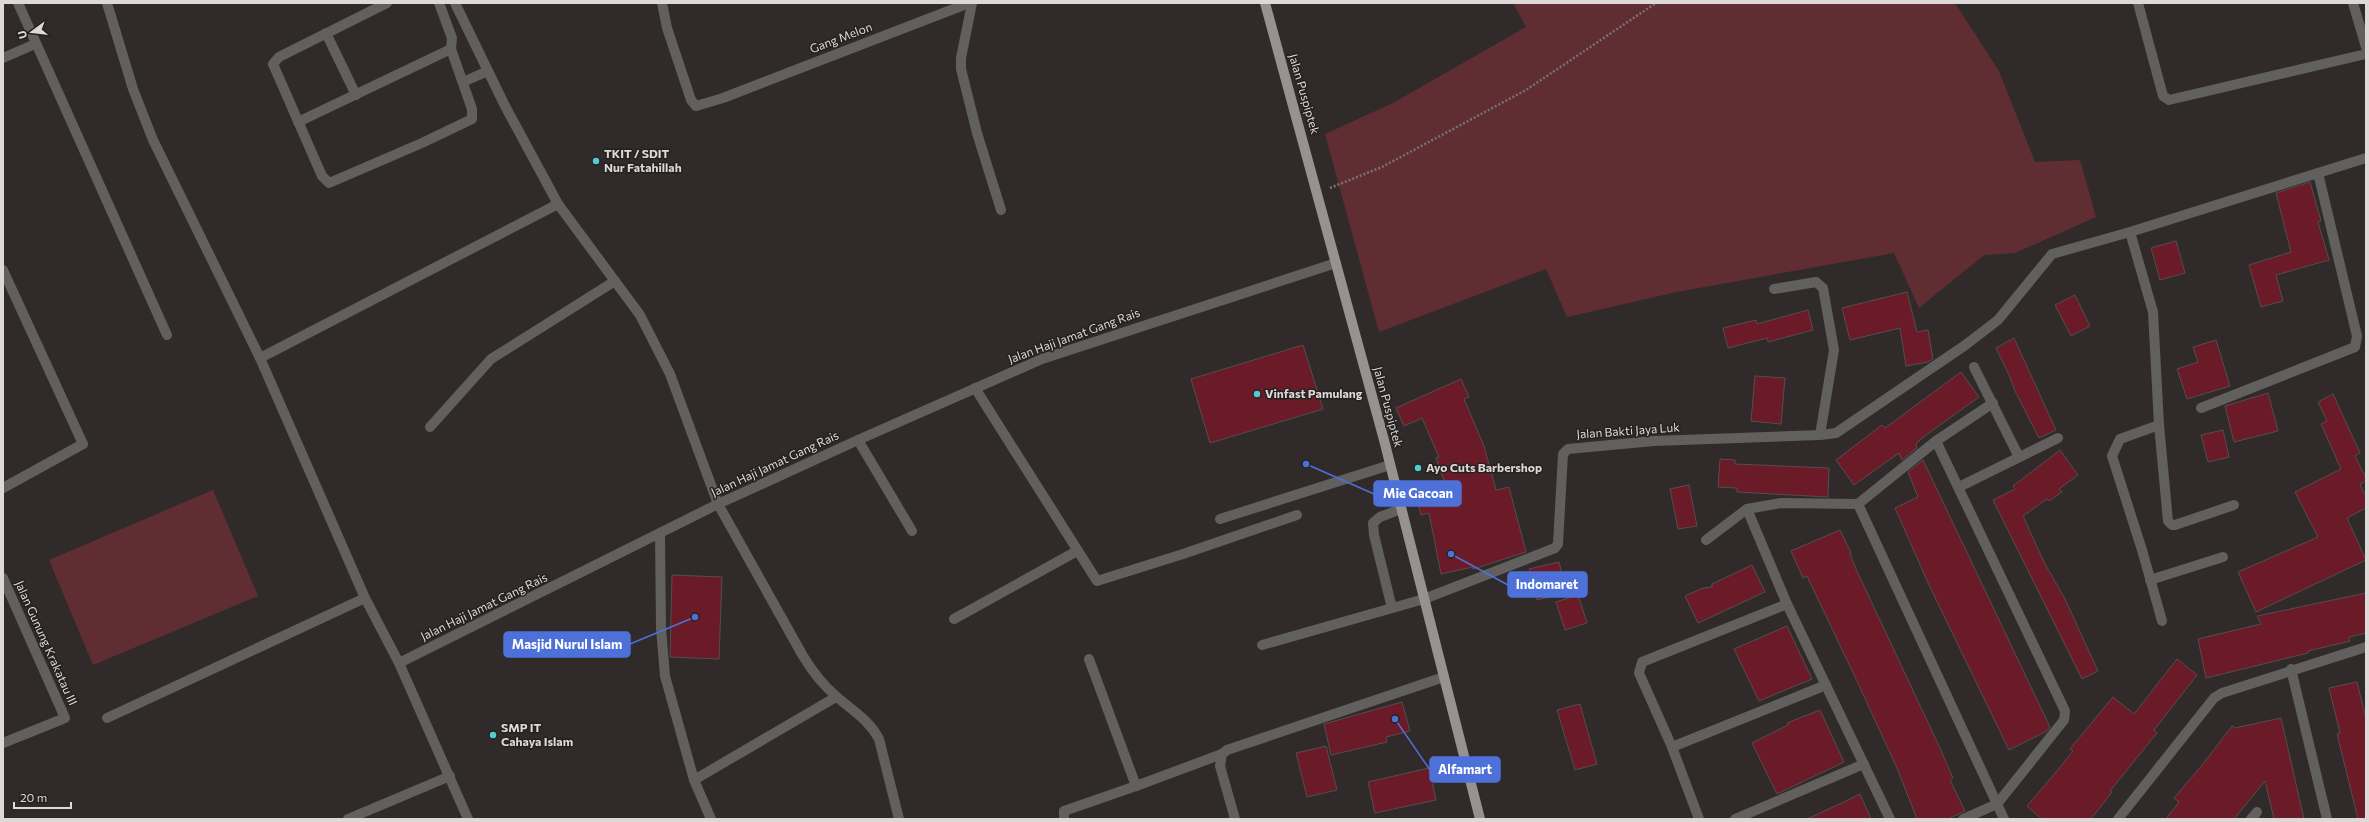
<svg xmlns="http://www.w3.org/2000/svg" width="2369" height="822" font-family="Commissioner,sans-serif">
	<rect width="100%" height="100%" fill="#302a2b"/>
	<g fill="#602e32">
		<polygon points="1513,3 1955,3 1999,71 2035,162 2080,160 2096,217 2015,253 1984,255 1919,308 1894,253 1677,292 1567,317 1546,269 1379,332 1325,134 1393,103 1526,27"/>
		<polygon points="213,490 258,596 93,665 49,560"/>
	</g>
	<g fill="#6b1b28" stroke="#544e4e">
		<polygon points="2310,182 2321,221 2318,222 2329,260 2276,275 2283,301 2261,307 2249,265 2291,252 2276,193"/>
		<polygon points="2176,241 2185,273 2160,280 2151,248"/>
		<polygon points="1907,292 1917,332 1928,330 1933,359 1928,362 1906,366 1900,328 1850,340 1842,308"/>
		<polygon points="2075,295 2090,326 2071,336 2055,305"/>
		<polygon points="1808,310 1813,330 1768,342 1767,338 1728,348 1723,328 1756,320 1757,324"/>
		<polygon points="2014,338 2056,430 2039,438 2015,391 2009,375 1996,348"/>
		<polygon points="2216,340 2230,386 2187,399 2177,369 2198,362 2193,347"/>
		<polygon points="1303,345 1323,409 1210,443 1191,379"/>
		<polygon points="1961,372 1979,397 1922,438 1916,444 1917,448 1902,460 1899,453 1854,485 1836,460 1882,425 1885,428"/>
		<polygon points="1755,376 1785,378 1781,424 1751,421"/>
		<polygon points="1461,379 1469,397 1464,399 1484,446 1496,490 1509,487 1526,552 1473,569 1473,567 1441,574 1429,513 1421,515 1415,491 1445,483 1436,458 1439,457 1422,418 1404,426 1396,408"/>
		<polygon points="2268,393 2278,431 2234,442 2225,406"/>
		<polygon points="2333,394 2360,453 2355,456 2366,478 2366,481 2360,484 2366,497 2366,508 2347,518 2366,560 2256,612 2238,572 2318,537 2295,492 2341,469 2321,424 2327,421 2318,402"/>
		<polygon points="2223,430 2229,457 2208,462 2201,435"/>
		<polygon points="2060,450 2078,475 2059,489 2062,492 2049,501 2047,499 2023,516 2044,562 2065,599 2098,671 2082,679 1993,500 2015,489 2013,486"/>
		<polygon points="1720,459 1735,460 1735,464 1829,468 1828,497 1737,492 1737,488 1718,487"/>
		<polygon points="1923,460 2050,727 2047,731 2009,750 1929,585 1895,508 1918,497 1908,472"/>
		<polygon points="1689,485 1697,526 1678,529 1670,489"/>
		<polygon points="1840,530 1851,553 1850,554 1856,569 1939,746 1953,778 1950,780 1965,811 1948,819 1917,819 1897,768 1856,679 1807,576 1803,578 1791,551"/>
		<polygon points="1559,562 1567,593 1537,600 1529,569"/>
		<polygon points="1752,565 1765,592 1698,623 1685,596 1703,588 1712,587 1712,584"/>
		<polygon points="672,575 722,577 719,659 670,657"/>
		<polygon points="2366,593 2366,633 2349,637 2350,641 2308,651 2308,653 2206,678 2198,639 2261,624 2257,616"/>
		<polygon points="1578,595 1587,623 1565,630 1556,602"/>
		<polygon points="1787,626 1812,679 1759,701 1734,649"/>
		<polygon points="2177,659 2197,675 2154,730 2157,733 2110,791 2112,792 2091,819 2042,819 2027,806 2057,771 2073,751 2070,749 2113,697 2134,714"/>
		<polygon points="2357,682 2366,719 2366,819 2358,819 2337,734 2340,733 2329,688"/>
		<polygon points="1402,702 1410,731 1386,737 1387,742 1331,755 1324,724"/>
		<polygon points="1580,704 1597,764 1575,770 1557,710"/>
		<polygon points="1820,710 1844,762 1777,794 1752,743 1788,725 1787,723"/>
		<polygon points="2281,718 2304,819 2274,819 2265,781 2234,819 2166,819 2179,802 2174,798 2203,764 2232,726 2235,728"/>
		<polygon points="1326,746 1337,790 1307,797 1296,753"/>
		<polygon points="1429,768 1436,800 1375,813 1368,782"/>
		<polygon points="1860,794 1871,819 1807,819 1846,801"/>
	</g>
	<g fill="none" stroke-linecap="round" stroke-linejoin="round">
		<polyline stroke="#777272" stroke-width="2.5" stroke-dasharray="2 2" stroke-linecap="butt" points="1330,188 1382,167 1526,90 1656,3"/>
		<g stroke="#625f5f" stroke-width="10">
			<polyline points="18,3 167,335"/>
			<polyline points="107,3 133,89 153,140 260,358"/>
			<polyline points="387,3 279,57 273,64 322,176 329,183 422,143 472,119 472,109 451,49 452,38 439,3"/>
			<path d="M455,3L505,106L558,204L640,315L670,374L718,504L803,656C812,671 824,686 837,697C853,711 869,720 879,739L899,819"/>
			<polyline points="662,3 667,28 691,100 696,106 723,98 969,3"/>
			<polyline points="972,3 961,58 961,69 977,133 1001,210"/>
			<polyline points="2138,3 2163,96 2169,100 2366,54"/>
			<polyline points="2353,3 2366,47"/>
			<polyline points="326,33 356,95"/>
			<polyline points="3,58 35,44"/>
			<polyline points="463,82 488,71"/>
			<polyline points="298,122 451,49"/>
			<polyline points="2130,232 2153,312 2159,425 2168,521 2172,525 2175,525 2234,505"/>
			<polyline points="3,270 83,444 3,488"/>
			<polyline points="1774,289 1816,282 1823,288 1834,350 1820,435"/>
			<polyline points="1974,367 2019,457"/>
			<polyline points="975,388 1097,581 1183,554 1297,515"/>
			<polyline points="2201,408 2355,347 2357,336 2318,173"/>
			<polyline points="2159,425 2120,439 2112,456 2142,550 2162,621"/>
			<polyline points="430,427 491,359 615,281"/>
			<polyline points="858,440 912,531"/>
			<polyline points="1936,441 2065,711 2064,720 1997,804 1963,819"/>
			<polyline points="1959,487 2058,438"/>
			<polyline points="1858,504 2004,819"/>
			<polyline points="1747,509 1787,604 1890,819"/>
			<polyline points="1220,519 1390,465"/>
			<polyline points="660,534 661,628 665,676 694,780 711,819"/>
			<polyline points="1706,540 1747,509 1781,503 1858,504 1936,441 1993,403"/>
			<polyline points="3,578 65,718 3,743"/>
			<polyline points="2150,580 2223,557"/>
			<polyline points="1392,608 1374,535 1373,523 1380,517 1401,509"/>
			<polyline points="954,619 1077,551"/>
			<polyline points="1262,645 1424,599 1555,548 1558,544 1563,454 1568,449 1654,441 1820,435 1836,433 1964,346 1998,320 2052,254 2130,232 2366,158"/>
			<polyline points="399,663 718,504 858,440 1042,359 1336,263"/>
			<polyline points="2291,669 2327,819"/>
			<polyline points="107,718 365,598"/>
			<polyline points="1672,747 1826,685"/>
			<polyline points="694,780 836,697"/>
			<polyline points="1136,786 1222,754"/>
			<polyline points="348,819 450,776"/>
			<polyline points="468,819 399,663 365,598 260,358 558,204"/>
			<polyline points="1064,819 1064,811 1136,786 1089,659"/>
			<polyline points="1235,819 1220,766 1222,754 1227,750 1444,677"/>
			<polyline points="1699,819 1672,747 1639,673 1642,662 1787,604"/>
			<polyline points="1735,819 1864,764"/>
			<polyline points="2118,819 2214,698 2222,693 2366,647"/>
			<polyline points="2251,819 2257,812"/>
		</g>
		<polyline stroke="#979191" stroke-width="10" points="1265,3 1384,440 1480,819"/>
	</g>
	<g fill="#52cdcd" stroke="#262121" stroke-width="1.5">
		<circle cx="596" cy="161" r="4"/>
		<circle cx="1257" cy="394" r="4"/>
		<circle cx="1418" cy="468" r="4"/>
		<circle cx="493" cy="735" r="4"/>
	</g>
	<g text-anchor="middle" stroke-width="3" stroke-linejoin="round" paint-order="stroke">
		<g font-size="12" fill="#ddd9d9" stroke="#262121">
			<text transform="translate(841 38) rotate(-21)" y="4">Gang Melon</text>
			<text transform="translate(1304 94) rotate(74)" y="4">Jalan Puspiptek</text>
			<text transform="translate(1074 336) rotate(-20)" y="4">Jalan Haji Jamat Gang Rais</text>
			<text transform="translate(1388 407) rotate(75)" y="4">Jalan Puspiptek</text>
			<text transform="translate(1628 431) rotate(-4)" y="4">Jalan Bakti Jaya Luk</text>
			<text transform="translate(775 464) rotate(-25)" y="4">Jalan Haji Jamat Gang Rais</text>
			<text transform="translate(484 607) rotate(-26)" y="4">Jalan Haji Jamat Gang Rais</text>
			<text transform="translate(46 643) rotate(66)" y="4">Jalan Gunung Krakatau III</text>
		</g>
		<g font-size="12" font-weight="bold" fill="#ddd9d9" stroke="#262121" text-anchor="start">
			<text x="604" y="158">TKIT / SDIT<tspan x="604" dy="14">Nur Fatahillah</tspan></text>
			<text x="1265" y="398">Vinfast Pamulang</text>
			<text x="1426" y="472">Ayo Cuts Barbershop</text>
			<text x="501" y="732">SMP IT<tspan x="501" dy="14">Cahaya Islam</tspan></text>
		</g>
	</g>
	<path fill="none" stroke="#4d71d8" stroke-width="1.5" d="M1306 464L1374 494M1451 554L1508 585M695 617L630 644M1395 719L1430 770"/>
	<g fill="#4d71d8" stroke="#262121" stroke-width="1.5">
		<circle cx="1306" cy="464" r="4"/>
		<circle cx="1451" cy="554" r="4"/>
		<circle cx="695" cy="617" r="4"/>
		<circle cx="1395" cy="719" r="4"/>
	</g>
	<g fill="#4d71d8" stroke="#4d71d8" stroke-width="1.5">
		<rect x="1374" y="481" width="87" height="25" rx="4"/>
		<rect x="1508" y="572" width="79" height="25" rx="4"/>
		<rect x="504" y="632" width="126" height="25" rx="4"/>
		<rect x="1430" y="757" width="70" height="25" rx="4"/>
	</g>
	<g font-size="13" text-anchor="middle" font-weight="bold" fill="#fff">
		<text x="1418" y="498">Mie Gacoan</text>
		<text x="1547" y="589">Indomaret</text>
		<text x="567" y="649">Masjid Nurul Islam</text>
		<text x="1465" y="774">Alfamart</text>
	</g>
	<rect width="2369" height="822" fill="none" stroke="#ddd9d9" stroke-width="8"/>
	<g transform="translate(32 32) rotate(255)" stroke="#262121" stroke-width="3" paint-order="stroke">
	<path d="M0-3L7 15L0 10L-7 15Z" fill="#ddd9d9"/>
	<text y="-6" font-size="11" font-weight="bold" text-anchor="middle" fill="#ddd9d9">U</text>
	</g>
	<path d="M14 802v6h57v-6" fill="none" stroke="#ddd9d9" stroke-width="2"/>
	<text x="20" y="802" font-size="12" fill="#ddd9d9" stroke="#262121" stroke-width="3" paint-order="stroke">20 m</text>
</svg>
